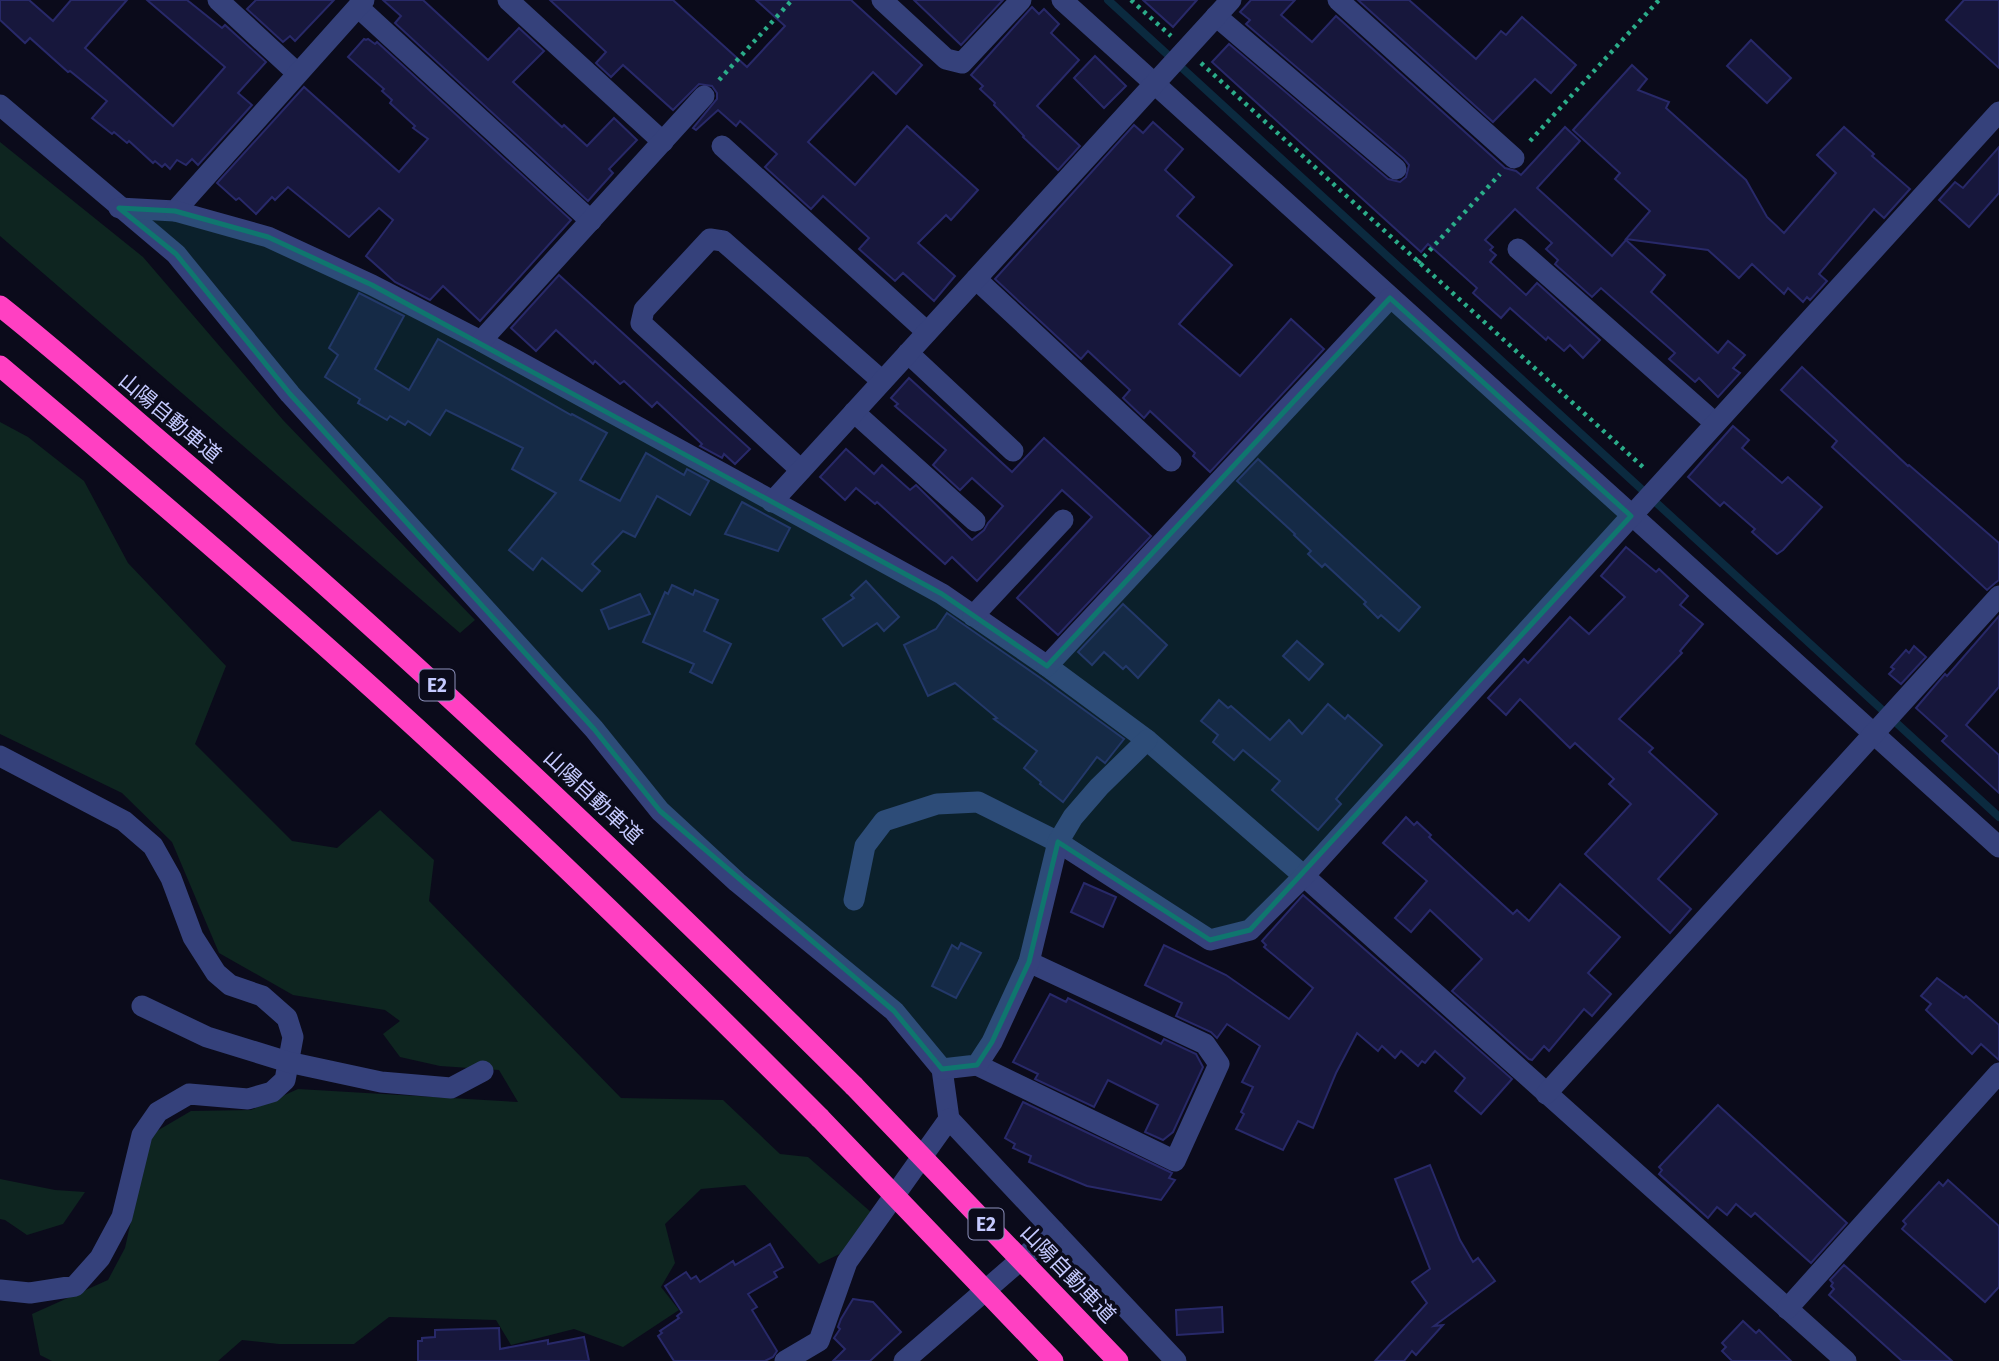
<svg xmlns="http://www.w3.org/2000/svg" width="1999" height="1361" font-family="'Fira Sans','Noto Sans JP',sans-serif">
	<rect width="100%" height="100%" fill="#0b0b1b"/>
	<g fill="#0e2520">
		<polygon points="0,142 143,257 283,420 475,620 460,633 0,236"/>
		<polygon points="0,422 28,437 84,481 128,563 226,666 195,744 292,841 337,848 380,810 434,860 429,901 621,1098 723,1100 780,1154 808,1157 872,1213 856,1246 819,1264 745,1185 701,1189 665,1224 675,1263 661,1287 679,1310 623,1347 574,1329 511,1345 496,1320 389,1317 354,1344 279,1344 242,1340 218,1361 52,1361 40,1355 32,1314 108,1280 125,1248 150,1135 191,1111 251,1110 298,1089 518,1102 499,1070 440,1066 400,1057 383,1034 400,1021 385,1010 293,995 219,953 172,842 122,793 0,734"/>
		<polygon points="0,1179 55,1190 85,1192 63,1224 27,1235 5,1220 0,1219"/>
	</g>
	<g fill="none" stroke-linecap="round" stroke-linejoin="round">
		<polyline stroke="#0b2a3f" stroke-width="8" points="1108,0 1999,817"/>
	</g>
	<g fill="#17173c" stroke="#282969" stroke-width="2">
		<polygon points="0,0 29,0 53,21 71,0 127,0 85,48 173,126 225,67 147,0 187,0 222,28 225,25 266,62 238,93 252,105 198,165 192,159 186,165 177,160 170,169 165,164 162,167 155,161 153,163 129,141 127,143 114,132 112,134 92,118 107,101 70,71 68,72 30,38 25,43 0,20"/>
		<polygon points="256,0 334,0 295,41 290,36 283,42 247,9"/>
		<polygon points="383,0 423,0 488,60 519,28 544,51 513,82 562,127 564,125 587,146 614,118 637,140 609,169 613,173 588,201 395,23 401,16"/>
		<polygon points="550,0 673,0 747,67 785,26 756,0 851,0 922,65 896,94 873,72 808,142 855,185 907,126 978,190 951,220 946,215 918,243 955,276 934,301 903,273 895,281 859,249 869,238 823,196 811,209 765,167 777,154 740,121 736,126 718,110 696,130 693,128 717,99 717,93 712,86 699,84 673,110 623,65 611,77 596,63 606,52"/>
		<polygon points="914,0 1003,0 961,45"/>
		<polygon points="1143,0 1197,0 1173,27"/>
		<polygon points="1251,0 1295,0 1281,15 1312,42 1336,16 1505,168 1516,171 1521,175 1565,127 1580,141 1537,188 1612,256 1626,240 1665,275 1651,292 1718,353 1728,341 1745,355 1733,368 1740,373 1718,397 1699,378 1695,382 1669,359 1675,353 1601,288 1592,297 1555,264 1558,260 1546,249 1552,243 1515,209 1485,240 1493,247 1490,250 1496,255 1490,262 1526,295 1537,283 1600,340 1583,358 1570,345 1564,351 1548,337 1546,340 1510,308 1501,318 1473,293 1477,288 1428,244 1421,252 1212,62 1229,44 1388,179 1400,182 1406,177 1409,165 1404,159 1246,24 1250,20 1240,12"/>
		<polygon points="1358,0 1409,0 1476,59 1501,31 1506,35 1522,17 1576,65 1551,93 1535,79 1493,122"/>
		<polygon points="1964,0 1999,0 1999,68 1946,20"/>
		<polygon points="1032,7 1039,14 1044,9 1059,24 1051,33 1079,60 1037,106 1080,146 1058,170 1023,137 1024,136 994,105 995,103 980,89 983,86 971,75"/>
		<polygon points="364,39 366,40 368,39 375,44 377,42 571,220 480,321 443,286 430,300 395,282 366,256 393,220 379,208 349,237 288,187 275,200 272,197 256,214 239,198 236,200 217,183 304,87 399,172 428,139 413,128 415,126 390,103 392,100 382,91 384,89 348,57"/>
		<polygon points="1751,40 1791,78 1767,103 1727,66"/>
		<polygon points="1095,56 1126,86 1104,108 1074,78"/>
		<polygon points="1632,65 1647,79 1638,90 1669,102 1666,108 1746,180 1767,217 1784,233 1836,173 1817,155 1844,127 1874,154 1872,156 1910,189 1884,218 1874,209 1819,274 1827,281 1810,300 1807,297 1803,302 1788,288 1784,294 1752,264 1739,278 1708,250 1626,239 1650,211 1615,179 1620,173 1573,130"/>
		<polygon points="1153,122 1183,149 1165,170 1194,197 1177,216 1232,265 1179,324 1240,376 1291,319 1324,349 1210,472 1193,456 1195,453 1150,411 1144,418 1123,398 1130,390 1088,351 1081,359 995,279 1134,125 1143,133"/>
		<polygon points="1999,147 1999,193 1969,227 1939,200 1955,182 1963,188"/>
		<polygon points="559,275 750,449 735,464 724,454 722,458 700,446 702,444 657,402 652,407 624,381 620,384 595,361 593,364 556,330 536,351 511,328"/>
		<polygon points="359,293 404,316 375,369 409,390 438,339 571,415 572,414 607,433 580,480 620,501 646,453 684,475 687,469 709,481 690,515 657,496 635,537 623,531 592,564 600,571 582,591 542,558 533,570 509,550 556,493 512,469 523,448 446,410 430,435 408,421 405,425 390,416 387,420 358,403 360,399 325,377 338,355 329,348"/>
		<polygon points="1802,367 1908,466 1909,465 1999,543 1999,580 1995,583 1987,590 1832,447 1837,441 1781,390"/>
		<polygon points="909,378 1012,472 1044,438 1151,536 1058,635 1017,598 1092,517 1062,490 977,581 952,557 945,564 877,502 875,504 856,488 845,500 820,477 846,449 874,474 882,465 910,490 916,485 972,540 984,530 988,523 1003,506 972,478 960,490 933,465 946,450 895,406 898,404 891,398"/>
		<polygon points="1733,426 1749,440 1742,448 1782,483 1788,477 1822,507 1783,550 1777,554 1752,532 1755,529 1724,502 1720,506 1688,477"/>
		<polygon points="1258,459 1420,607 1399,631 1381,615 1378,618 1364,604 1366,602 1325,564 1322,567 1308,554 1311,551 1294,535 1295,534 1237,481"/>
		<polygon points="742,502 790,528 778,551 725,534"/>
		<polygon points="1626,547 1656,572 1659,569 1688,596 1680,605 1703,624 1680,651 1682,653 1619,719 1653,748 1649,752 1717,814 1658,879 1691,909 1670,933 1585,854 1631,804 1609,784 1614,779 1575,743 1570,748 1520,699 1506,715 1488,698 1524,659 1528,663 1570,617 1589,634 1625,597 1601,576"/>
		<polygon points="866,581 899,617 884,631 877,623 843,646 823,619 854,598 851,595"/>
		<polygon points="672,585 693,595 695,590 718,600 704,631 731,644 712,683 690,672 694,664 643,642 665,592 668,594"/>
		<polygon points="640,594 650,614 609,629 601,610"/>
		<polygon points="1123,604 1167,645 1138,678 1126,666 1123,669 1104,652 1092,665 1078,652"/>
		<polygon points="947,613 1039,677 1124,739 1105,763 1097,757 1063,802 1040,784 1041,782 1024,768 1037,751 994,719 997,718 955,683 928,696 904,645 936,629"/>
		<polygon points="1999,616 1999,687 1966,725 1999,755 1999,793 1942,741 1947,736 1916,708 1945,674 1947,676"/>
		<polygon points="1297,641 1323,664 1309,680 1283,656"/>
		<polygon points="1914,646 1926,657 1901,684 1889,674 1894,669 1891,667 1906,650 1909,653"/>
		<polygon points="1219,700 1228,708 1231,706 1270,740 1289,720 1302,734 1328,704 1345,719 1348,715 1382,745 1336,799 1341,804 1318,830 1272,790 1280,781 1243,750 1234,760 1213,742 1218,735 1201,721"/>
		<polygon points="1406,817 1414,825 1417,822 1431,835 1429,837 1513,914 1517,910 1529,921 1560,884 1620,937 1588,973 1611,994 1592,1016 1584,1009 1549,1051 1544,1046 1532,1060 1529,1059 1452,991 1482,959 1430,910 1411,932 1395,918 1427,881 1383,843"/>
		<polygon points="1084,883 1116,897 1103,927 1071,912"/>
		<polygon points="1303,895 1512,1079 1481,1114 1455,1091 1465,1078 1435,1051 1425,1063 1422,1061 1418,1066 1401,1051 1395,1058 1382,1046 1378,1051 1357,1033 1336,1073 1313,1128 1298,1121 1283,1150 1236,1129 1244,1114 1241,1112 1253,1087 1242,1082 1260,1046 1227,1024 1217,1038 1211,1032 1176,1016 1182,1003 1145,985 1164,945 1226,975 1289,1019 1313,988 1264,947 1266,945 1262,941"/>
		<polygon points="961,943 981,953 956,998 932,986 952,945 958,949"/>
		<polygon points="1937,978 1964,998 1966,996 1999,1025 1999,1060 1981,1044 1972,1054 1926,1010 1931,1004 1921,996"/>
		<polygon points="1050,994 1066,1002 1068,998 1161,1044 1164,1039 1196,1054 1203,1067 1173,1132 1163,1140 1145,1132 1158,1105 1108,1080 1094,1107 1035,1079 1038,1074 1013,1062"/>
		<polygon points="1023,1102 1172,1173 1169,1178 1175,1180 1161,1200 1087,1186 1029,1162 1031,1156 1013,1148 1015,1144 1005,1138"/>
		<polygon points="1718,1105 1847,1223 1811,1263 1755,1213 1751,1217 1736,1204 1727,1215 1717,1207 1708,1218 1659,1174 1662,1170 1659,1167"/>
		<polygon points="1430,1165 1460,1240 1473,1262 1478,1258 1495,1281 1434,1326 1443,1325 1416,1355 1412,1351 1404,1361 1375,1361 1427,1303 1412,1282 1430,1269 1395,1179"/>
		<polygon points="1948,1180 1999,1226 1999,1287 1985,1302 1902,1229 1906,1224 1903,1221 1939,1182 1943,1186"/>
		<polygon points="770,1244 783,1267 774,1272 777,1277 748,1294 757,1307 752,1310 777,1351 773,1357 765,1361 674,1361 658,1336 662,1333 660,1331 679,1318 677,1316 682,1312 665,1286 686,1272 691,1279 696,1276 700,1282 733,1261 735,1265"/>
		<polygon points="1844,1265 1952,1361 1902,1361 1829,1295 1834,1289 1831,1286 1833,1283 1830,1280"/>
		<polygon points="853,1299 873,1302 901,1332 870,1361 833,1361 845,1349 834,1338 840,1329 838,1327 841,1319"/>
		<polygon points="1222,1307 1223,1332 1177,1335 1176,1310"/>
		<polygon points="1743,1321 1756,1333 1759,1330 1791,1361 1732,1361 1722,1351 1726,1347 1722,1343"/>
		<polygon points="499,1328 500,1349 548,1340 548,1344 584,1337 589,1361 418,1361 418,1341 422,1341 422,1338 435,1337 435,1330"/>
	</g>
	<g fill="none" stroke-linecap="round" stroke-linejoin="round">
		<g stroke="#2bad8a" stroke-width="4.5" stroke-dasharray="3.5 5" stroke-linecap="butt">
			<polyline points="1131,0 1171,36"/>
			<polyline points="1201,63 1644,468"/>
			<polyline points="719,80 792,0"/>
			<polyline points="1530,141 1659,0"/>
			<polyline points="1418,263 1500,174"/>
		</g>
		<g stroke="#35417b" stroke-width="21">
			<polyline points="218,0 297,73"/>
			<polyline points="508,0 663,142"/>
			<polyline points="882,0 946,59 962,63 1021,0"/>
			<polyline points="1062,0 1999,847"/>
			<polyline points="1338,0 1514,158"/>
			<polyline points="358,7 591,221"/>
			<polyline points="1216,16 1396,169"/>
			<polyline points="0,105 176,254 290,394 594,729 660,811 737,882 894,1011 942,1069 949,1119 1176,1361"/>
			<polyline points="722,146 927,332"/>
			<polyline points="119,208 175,211 364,0"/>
			<polyline points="175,211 268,237 372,285 481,341 942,594 1047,666 1147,740 1304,876 1846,1361"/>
			<polyline points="1518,249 1715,423"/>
			<polyline points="976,279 1171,461"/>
			<polyline points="481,341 704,96"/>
			<polyline points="908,353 1013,451"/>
			<polyline points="854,412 975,521"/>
			<polyline points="801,470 641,323 644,310 710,239 723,241 882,381"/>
			<polyline points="772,502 1231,0"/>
			<polyline points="973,616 1063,520"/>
			<polyline points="1047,666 1390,298"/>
			<polyline points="0,756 124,821 153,846 171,878 193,937 216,973 230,985 262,996 287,1018 293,1037 285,1080 272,1092 248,1099 189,1094 158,1112 142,1135 122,1217 100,1258 75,1286 30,1293 0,1290"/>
			<polyline points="854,900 865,846 884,821 937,804 978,802 1058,842 1210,940 1250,930 1304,876 1999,112"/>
			<polyline points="142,1006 207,1037 288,1062 381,1082 451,1088 483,1071"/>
			<polyline points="977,1065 1175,1161 1219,1064 1205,1044 1029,962"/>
			<polyline points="942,1069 977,1065 992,1042 1029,962 1058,842 1073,817 1099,787 1147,740"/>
			<polyline points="1546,1094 1999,596"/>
			<polyline points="1787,1309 1999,1073"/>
			<polyline points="785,1361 819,1341 847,1262 949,1119"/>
			<polyline points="904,1361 1054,1231"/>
		</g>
		<g stroke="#ff40c2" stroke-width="21">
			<path d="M0,306C53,348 104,393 155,437C398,643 628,862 854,1086"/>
			<path d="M0,366C148,491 296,617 438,748C569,868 695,992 820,1118"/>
		</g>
		<g stroke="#ff40c2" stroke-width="21">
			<polyline points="854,1086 1118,1361"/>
			<polyline points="820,1118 1053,1361"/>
		</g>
	</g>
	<path fill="#0f766e" fill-opacity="0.2" stroke="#0f766e" stroke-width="5" stroke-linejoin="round" d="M119,208L175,211L268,237L372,285L942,594L1047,666L1390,298L1631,516L1250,930L1210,940L1058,842L1029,962L992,1042L977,1065L942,1069L894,1011L660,811L594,729L290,394L176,254Z"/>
	<g text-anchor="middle" stroke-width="7" stroke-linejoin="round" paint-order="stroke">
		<g fill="#0b0b1b" stroke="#8d91bb" stroke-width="2">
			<rect x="419.5" y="669.5" width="35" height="31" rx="5"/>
			<rect x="968.5" y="1208.5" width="35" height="31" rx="5"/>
		</g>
		<g font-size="19" font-weight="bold" fill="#c5caff">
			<text x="437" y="692">E2</text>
			<text x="986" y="1231">E2</text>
		</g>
		<g font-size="21" fill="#c5caff" stroke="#0b0b1b">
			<text transform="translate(170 418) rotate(40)" y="7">山陽自動車道</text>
			<text transform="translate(593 797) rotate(43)" y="7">山陽自動車道</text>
			<text transform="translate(1068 1274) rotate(46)" y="7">山陽自動車道</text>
		</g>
	</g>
</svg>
